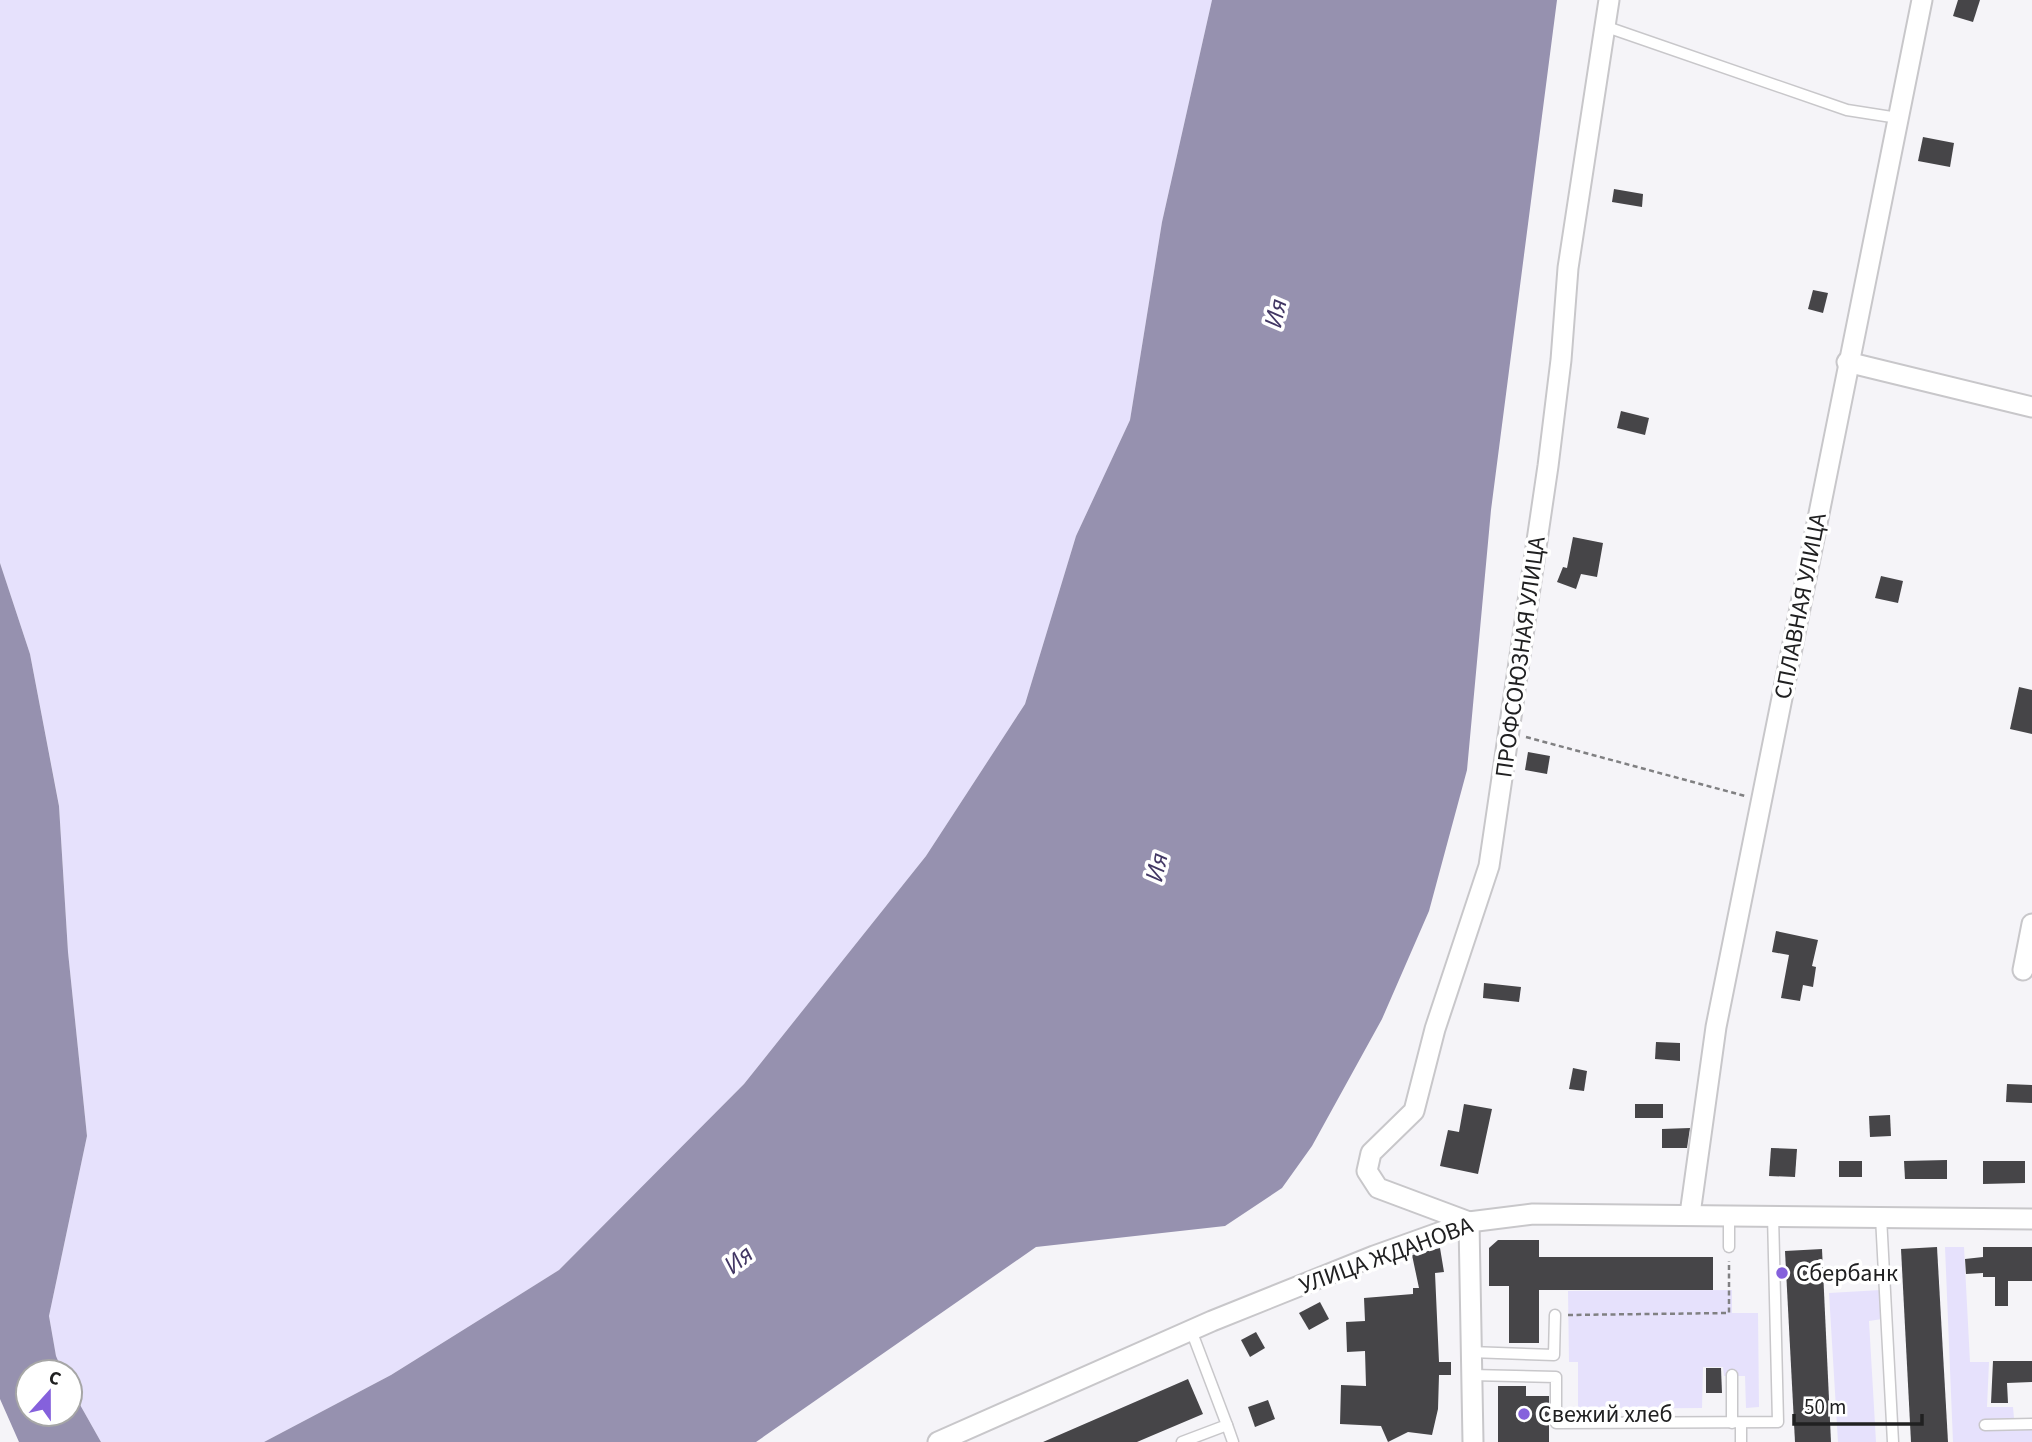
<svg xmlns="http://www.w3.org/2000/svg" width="2032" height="1442" font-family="'Source Sans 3',sans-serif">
	<rect width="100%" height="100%" fill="#f5f4f8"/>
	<g fill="#e6e1fc">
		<polygon points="0,0 1212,0 1162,222 1130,420 1076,536 1025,704 926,856 744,1084 559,1270 391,1375 264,1442 101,1442 70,1387 70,1372 63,1372 56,1356 49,1316 87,1136 68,952 59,805 30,654 0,563"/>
		<polygon points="1945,1247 1964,1247 1970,1362 1989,1362 1987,1407 2013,1407 2014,1418 1982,1420 1982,1431 2032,1430 2032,1442 1953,1442"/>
		<polygon points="1732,1290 1732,1313 1758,1313 1759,1407 1746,1408 1745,1376 1724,1376 1723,1367 1703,1367 1702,1408 1578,1409 1578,1362 1569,1362 1568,1291"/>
		<polygon points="1881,1290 1882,1319 1869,1321 1876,1442 1838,1442 1829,1293"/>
	</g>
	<g fill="#9691af">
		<polygon points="1212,0 1557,0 1491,510 1467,770 1429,911 1382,1019 1312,1146 1282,1188 1225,1226 1036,1247 756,1442 264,1442 391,1375 559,1270 744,1084 926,856 1025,704 1076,536 1130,420 1162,222"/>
		<polygon points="0,563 30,654 59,806 68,952 87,1136 49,1316 56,1356 63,1372 28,1372 28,1414 70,1414 70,1387 101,1442 19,1442 0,1399"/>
	</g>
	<g fill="#464548">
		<polygon points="1958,0 1980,0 1973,22 1953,16"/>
		<polygon points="1923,137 1954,143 1950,167 1918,161"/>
		<polygon points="1614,189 1643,194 1642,207 1612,202"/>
		<polygon points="1813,290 1828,293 1823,313 1808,309"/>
		<polygon points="1621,411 1649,418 1645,435 1617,428"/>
		<polygon points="1573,537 1603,543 1597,577 1581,574 1576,589 1557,582 1563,567 1567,568"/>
		<polygon points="1881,576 1903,581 1898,603 1875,598"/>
		<polygon points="2019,687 2032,690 2032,734 2010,729"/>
		<polygon points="1528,752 1550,756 1547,774 1525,770"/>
		<polygon points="1776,931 1818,940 1812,966 1816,967 1813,987 1803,985 1800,1001 1781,998 1789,955 1772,952"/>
		<polygon points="1484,983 1521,987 1519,1002 1483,998"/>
		<polygon points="1656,1042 1680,1043 1680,1061 1655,1059"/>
		<polygon points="1573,1068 1587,1071 1584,1091 1569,1089"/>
		<polygon points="2007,1084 2032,1085 2032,1103 2006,1102"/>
		<polygon points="1464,1104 1492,1109 1478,1174 1440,1166 1448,1130 1459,1132"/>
		<rect x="1635" y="1104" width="28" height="14"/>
		<polygon points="1890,1115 1891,1136 1870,1137 1869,1116"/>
		<polygon points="1690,1128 1687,1148 1662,1148 1662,1129"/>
		<polygon points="1771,1148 1797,1149 1795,1177 1769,1176"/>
		<polygon points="1947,1160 1947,1179 1905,1179 1904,1161"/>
		<rect x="1839" y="1161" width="23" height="16"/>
		<polygon points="1983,1161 2025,1161 2025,1183 1983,1184"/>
		<polygon points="1498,1240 1539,1240 1539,1257 1713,1257 1713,1290 1539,1290 1539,1343 1509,1343 1509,1286 1489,1286 1489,1248"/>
		<polygon points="1937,1247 1948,1442 1911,1442 1901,1249"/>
		<polygon points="1983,1247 2032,1247 2032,1281 2008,1281 2008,1306 1995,1306 1995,1277 1983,1277 1983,1273 1966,1274 1965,1259 1983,1257"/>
		<polygon points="1440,1248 1444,1272 1435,1273 1439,1362 1451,1362 1451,1375 1439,1375 1438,1409 1432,1435 1408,1432 1388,1442 1381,1426 1340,1424 1341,1385 1366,1386 1365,1351 1347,1352 1346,1322 1365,1321 1364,1298 1413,1294 1413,1288 1419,1288 1412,1255"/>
		<polygon points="1822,1249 1831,1442 1795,1442 1785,1251"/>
		<polygon points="1320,1302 1329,1319 1309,1330 1299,1313"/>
		<polygon points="1256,1332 1265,1348 1250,1357 1241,1340"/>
		<polygon points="1993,1361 2032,1361 2032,1382 2007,1383 2008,1403 1991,1403"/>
		<polygon points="1706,1368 1721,1368 1722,1393 1706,1393"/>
		<polygon points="1188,1379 1203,1414 1151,1436 1137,1442 1043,1442"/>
		<polygon points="1498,1386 1526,1386 1526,1396 1549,1396 1549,1442 1498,1442"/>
		<polygon points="1268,1400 1275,1419 1255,1427 1248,1407"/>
	</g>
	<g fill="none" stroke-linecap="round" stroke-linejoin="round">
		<g stroke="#c8c7ca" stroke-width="13">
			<g id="lane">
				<polyline points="1604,26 1847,110 1898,118"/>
				<polyline points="1729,1214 1729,1247"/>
				<polyline points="1881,1217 1893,1442"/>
				<polyline points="1470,1352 1554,1355 1555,1315"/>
				<polyline points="1471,1375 1556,1377 1556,1423 1778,1422 1773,1215"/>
				<polyline points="1732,1423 1732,1375"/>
				<polyline points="1227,1425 1233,1442"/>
				<polyline points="1985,1425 2032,1424"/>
				<polyline points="1182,1442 1227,1425 1191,1330"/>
				<polyline points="1741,1442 1741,1423"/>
			</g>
		</g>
		<g stroke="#c8c7ca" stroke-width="23">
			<g id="street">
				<polyline points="1847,362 2032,407"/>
				<polyline points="2023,970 2032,924"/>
				<polyline points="1690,1214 1716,1027 1922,0"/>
				<polyline points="938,1442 1212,1321 1374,1256 1469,1222 1533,1214 2032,1219"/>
				<polyline points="1473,1442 1469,1222 1378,1188 1367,1171 1371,1153 1414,1111 1435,1029 1489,866 1548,466 1561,360 1568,268 1609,0"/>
			</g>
		</g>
		<g stroke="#808082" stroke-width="2.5" stroke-dasharray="5 3.5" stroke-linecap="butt">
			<polyline points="1526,737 1745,796"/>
			<polyline points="1568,1315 1729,1313 1729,1261"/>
		</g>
		<use href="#lane" stroke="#fff" stroke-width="10"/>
		<use href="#street" stroke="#fff" stroke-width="19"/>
	</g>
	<g fill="#8561dc" stroke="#fff" stroke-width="2.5">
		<circle cx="1782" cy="1273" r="7"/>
		<circle cx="1524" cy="1414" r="7"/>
	</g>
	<g text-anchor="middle" stroke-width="7" stroke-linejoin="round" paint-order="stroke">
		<g font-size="24" fill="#202021" stroke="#fff">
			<text transform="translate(1800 606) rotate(-79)" y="8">СПЛАВНАЯ УЛИЦА</text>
			<text transform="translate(1520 657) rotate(-82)" y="8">ПРОФСОЮЗНАЯ УЛИЦА</text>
			<text transform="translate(1386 1255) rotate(-20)" y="8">УЛИЦА ЖДАНОВА</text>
		</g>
		<g font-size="24" fill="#202021" stroke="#fff" text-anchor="start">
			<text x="1796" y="1281">Сбербанк</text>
			<text x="1538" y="1422">Свежий хлеб</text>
		</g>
		<g font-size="26" font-style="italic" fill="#423764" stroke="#fff">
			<text transform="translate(1275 313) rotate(-78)" y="9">Ия</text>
			<text transform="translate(1156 867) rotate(-78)" y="9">Ия</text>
			<text transform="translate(738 1259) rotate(-39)" y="9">Ия</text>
		</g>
	</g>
	<g transform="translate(49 1393) rotate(21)"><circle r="33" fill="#ffffff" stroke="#a6a6a6" stroke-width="2"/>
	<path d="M0-5L12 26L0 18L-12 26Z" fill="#8561dc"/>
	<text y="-10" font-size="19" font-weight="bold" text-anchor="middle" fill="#202021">С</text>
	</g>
	<path d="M1794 1414v10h128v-10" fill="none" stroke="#202021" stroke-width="3.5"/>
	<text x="1804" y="1414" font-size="21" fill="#202021" stroke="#ffffff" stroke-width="5" paint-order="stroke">50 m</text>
</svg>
